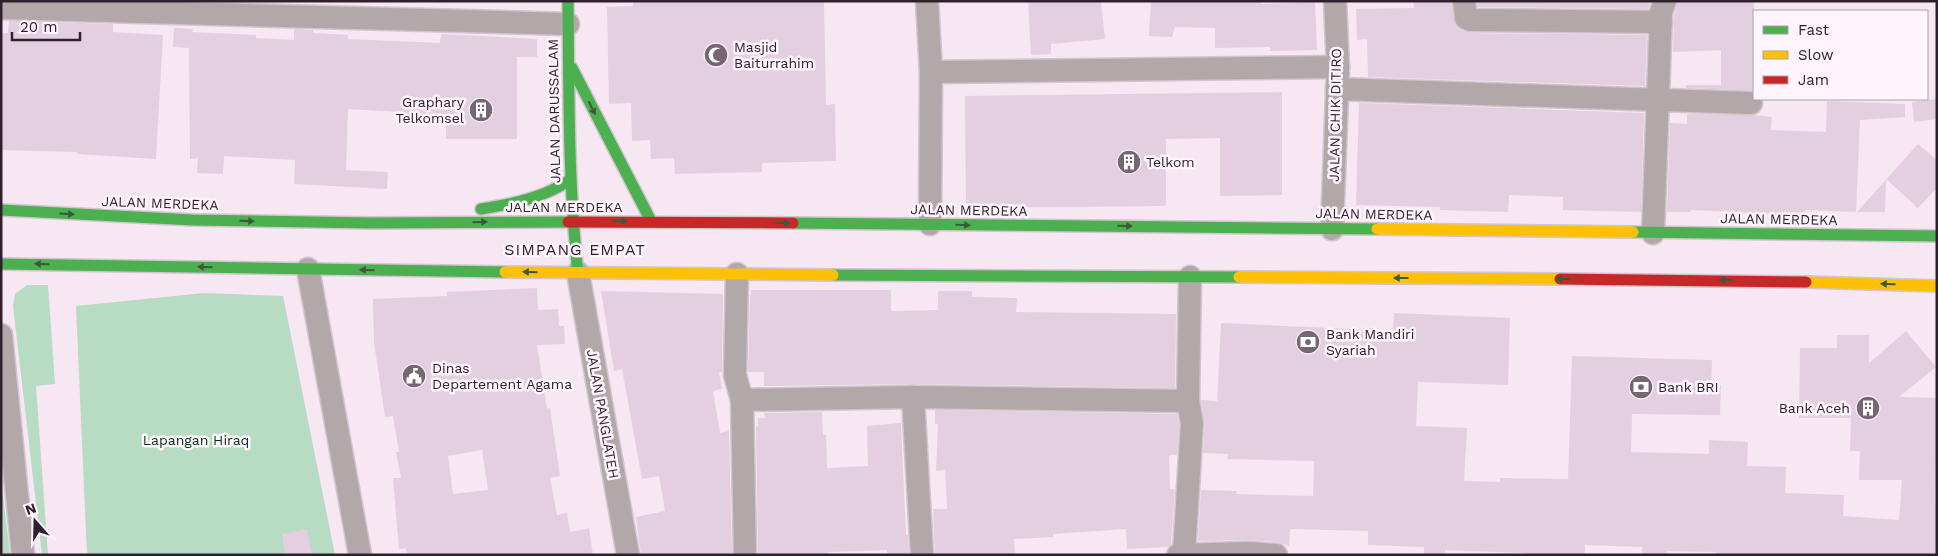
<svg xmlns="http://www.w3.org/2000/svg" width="1938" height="556" font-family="'Work Sans',sans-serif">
	<rect width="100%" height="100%" fill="#f6e7f2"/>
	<g fill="#b7dbc3">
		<polygon points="27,285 48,285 55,384 36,386 48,555 42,555 13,306 15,294"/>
		<polygon points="204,293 283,296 335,555 87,555 76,306"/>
		<polygon points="1,478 10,555 1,555"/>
	</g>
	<g fill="#e4cfe0" fill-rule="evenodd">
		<polygon points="633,1 824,1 826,105 835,104 836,161 762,163 762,172 675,174 674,158 651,159 650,140 632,141 631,103 609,104 607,7 633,6"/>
		<polygon points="1028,1 1101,1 1105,39 1051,44 1051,54 1031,55"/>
		<polygon points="1151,1 1261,1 1261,4 1315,2 1317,50 1270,51 1270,47 1215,48 1215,28 1175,27 1172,37 1149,36"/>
		<polygon points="1413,1 1451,1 1455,25 1460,30 1469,33 1647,35 1645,86 1368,77 1367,39 1357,40 1356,9 1414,8"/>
		<polygon points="1477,1 1651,1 1648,9 1478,7"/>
		<polygon points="1678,1 1754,1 1754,91 1686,88 1686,85 1721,85 1721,50 1673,52 1674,15"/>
		<polygon points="9,21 113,24 113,32 163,35 156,159 77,154 78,152 1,150 1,33 8,33"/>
		<polygon points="174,28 193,29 192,32 256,35 256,38 294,40 294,29 313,30 313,33 348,35 348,39 440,43 441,34 537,39 537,57 517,57 517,139 446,139 446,120 400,118 400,112 348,109 346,170 388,172 387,189 294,184 295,160 224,156 223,174 197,173 198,158 190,159 189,48 173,47"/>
		<polygon points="1282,92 1282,195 1220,196 1220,138 1166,139 1166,206 966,208 965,96"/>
		<polygon points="1937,99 1937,119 1914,122 1912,102"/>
		<polygon points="1827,101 1905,104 1905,117 1860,120 1856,212 1805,210 1805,215 1691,210 1691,212 1667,212 1670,123 1687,124 1687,114 1754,115 1772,117 1771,130 1826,132"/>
		<polygon points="1359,103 1644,113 1641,212 1563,210 1563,197 1509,195 1508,212 1440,210 1440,207 1356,205"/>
		<polygon points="1918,144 1937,160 1937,188 1918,208 1886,179 1885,212 1857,212"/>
		<path d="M537,288L538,310L558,309L559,326H564L565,344L537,345L547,409L550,408L560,476L550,478L557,515L567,513L570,532L589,528L593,555H407L406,548L399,549L393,478H401L396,452H399L393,416L385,417L374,342L373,299L447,296V292ZM482,450L488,490L453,494L448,456Z"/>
		<polygon points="751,290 891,290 891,311 938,310 938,291 972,291 972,297 1017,298 1016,312 1176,314 1175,388 913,384 764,386 764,372 748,372 750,295 751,295"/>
		<polygon points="601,291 723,294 722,372 719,372 722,389 713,391 720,433 729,431 732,555 641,555 636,517 665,511 659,476 642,479 622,369 614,371"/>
		<polygon points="1394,313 1510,318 1508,385 1418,382 1416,426 1467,428 1464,481 1500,482 1500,478 1568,479 1572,356 1712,360 1711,385 1721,385 1720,415 1632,414 1631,452 1709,454 1709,440 1748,442 1747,466 1786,467 1785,493 1844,495 1843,516 1899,520 1902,480 1859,480 1860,451 1850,451 1851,418 1799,418 1800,348 1837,348 1837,335 1869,335 1869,363 1906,331 1936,367 1899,397 1937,398 1935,503 1937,503 1937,555 1715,555 1716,552 1667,551 1667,555 1642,555 1642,547 1585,545 1585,555 1524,555 1524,553 1445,550 1445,555 1424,555 1424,547 1368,545 1368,531 1290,529 1289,546 1277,542 1249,540 1198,541 1201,490 1237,491 1236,494 1313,496 1314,461 1227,459 1228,454 1203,453 1205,424 1201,400 1217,401 1221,323 1393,331"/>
		<polygon points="935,410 1177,414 1179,424 1177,455 1169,455 1170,489 1175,489 1171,544 1168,547 1127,549 1126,529 1053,534 1053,537 1014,539 1015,554 935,555 933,509 947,509 945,470 936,471 938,424 935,424"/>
		<polygon points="822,412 823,435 826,435 827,468 868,466 867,426 901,423 906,535 908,535 909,555 887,555 887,550 828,552 828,555 758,555 756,427 758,426 758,418 765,418 764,413"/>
		<polygon points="307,529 312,555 285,555 282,534"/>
	</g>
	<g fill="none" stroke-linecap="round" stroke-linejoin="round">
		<g stroke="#d1c5ce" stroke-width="25">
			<g id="street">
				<polyline points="927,1 931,72 930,224"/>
				<polyline points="1464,1 1466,18 1470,20 1661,22"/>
				<polyline points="1,8 568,24"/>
				<polyline points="931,72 1338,67"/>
				<polyline points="1337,89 1751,103"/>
				<polyline points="1332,229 1338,67 1335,1"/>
				<polyline points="1653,233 1661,12 1665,1"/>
				<polyline points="308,269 360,555"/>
				<polyline points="578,273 628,555"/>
				<polyline points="737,274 735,375 742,400 745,555"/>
				<polyline points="1,335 23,555"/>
				<polyline points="913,397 922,555"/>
				<polyline points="742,400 913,397 1188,401"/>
				<polyline points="1184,554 1192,423 1188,401 1190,277"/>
				<polyline points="1178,555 1248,553 1276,555"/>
			</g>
		</g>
		<g stroke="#d1c5ce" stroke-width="14">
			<g id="fast">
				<path d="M568,1C569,92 568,183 578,273"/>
				<polyline points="572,68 651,221"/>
				<path d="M481,209C513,204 543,198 570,180"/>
				<polyline points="1,210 193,220 370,223 568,222"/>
				<polyline points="793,223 1377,229"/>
				<polyline points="1633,232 1937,236"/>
				<polyline points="1,264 505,272"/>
				<polyline points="833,275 1239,277"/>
			</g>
		</g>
		<g stroke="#d1c5ce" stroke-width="14">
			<g id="slow">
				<polyline points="1377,229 1633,232"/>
				<polyline points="505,272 833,275"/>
				<polyline points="1239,277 1560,279"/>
				<polyline points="1806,282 1937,286"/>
			</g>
		</g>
		<g stroke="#d1c5ce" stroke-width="14">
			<g id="jam">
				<polyline points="568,222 793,223"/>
				<polyline points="1560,279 1806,282"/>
			</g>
		</g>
		<use href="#street" stroke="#b2a8a9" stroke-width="22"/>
		<use href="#fast" stroke="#4caf50" stroke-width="11"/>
		<use href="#slow" stroke="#ffc107" stroke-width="11"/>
		<use href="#jam" stroke="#c62828" stroke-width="11"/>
	</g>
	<defs><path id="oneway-solid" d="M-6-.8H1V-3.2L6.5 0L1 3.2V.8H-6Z" transform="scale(1.25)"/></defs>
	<g fill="#3b593b">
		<use href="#oneway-solid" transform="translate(592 108) rotate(63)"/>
		<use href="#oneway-solid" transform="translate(67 214) rotate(3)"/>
		<use href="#oneway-solid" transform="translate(247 221) rotate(1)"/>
		<use href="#oneway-solid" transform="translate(620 221)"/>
		<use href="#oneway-solid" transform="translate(480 222) rotate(-1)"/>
		<use href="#oneway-solid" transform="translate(783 223) rotate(1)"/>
		<use href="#oneway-solid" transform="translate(963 225) rotate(1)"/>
		<use href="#oneway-solid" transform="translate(1125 226) rotate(1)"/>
		<use href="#oneway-solid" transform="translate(42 264) rotate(-179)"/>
		<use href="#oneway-solid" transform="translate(205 267) rotate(-179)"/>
		<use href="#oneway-solid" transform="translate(367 270) rotate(-179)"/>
		<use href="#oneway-solid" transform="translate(530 272) rotate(-179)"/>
		<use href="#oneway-solid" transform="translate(1401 278) rotate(-180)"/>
		<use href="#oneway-solid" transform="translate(1563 279) rotate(-180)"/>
		<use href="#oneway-solid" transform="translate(1726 280) rotate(-180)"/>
		<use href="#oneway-solid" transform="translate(1888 284) rotate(-178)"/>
	</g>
	<defs>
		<g id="mosque-disc" transform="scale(1.25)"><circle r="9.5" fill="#756672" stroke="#fef5fc"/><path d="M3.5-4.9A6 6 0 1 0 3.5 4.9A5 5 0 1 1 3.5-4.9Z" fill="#fff"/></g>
		<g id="building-disc" transform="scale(1.25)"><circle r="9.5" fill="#756672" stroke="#fef5fc"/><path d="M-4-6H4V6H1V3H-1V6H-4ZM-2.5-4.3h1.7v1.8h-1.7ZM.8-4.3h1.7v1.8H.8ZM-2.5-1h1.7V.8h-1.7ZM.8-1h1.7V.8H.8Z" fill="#fff"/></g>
		<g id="bank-disc" transform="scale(1.25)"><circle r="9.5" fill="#756672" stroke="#fef5fc"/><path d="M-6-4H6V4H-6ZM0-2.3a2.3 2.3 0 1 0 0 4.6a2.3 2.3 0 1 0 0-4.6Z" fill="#fff"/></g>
		<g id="civic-disc" transform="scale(1.25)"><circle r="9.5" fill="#756672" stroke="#fef5fc"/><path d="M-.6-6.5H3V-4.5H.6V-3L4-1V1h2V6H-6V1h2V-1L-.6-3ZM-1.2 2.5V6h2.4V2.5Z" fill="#fff"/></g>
	</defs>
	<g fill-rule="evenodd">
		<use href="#mosque-disc" x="716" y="55"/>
		<use href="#building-disc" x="481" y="110"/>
		<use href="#building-disc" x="1129" y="162"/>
		<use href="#bank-disc" x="1308" y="342"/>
		<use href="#civic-disc" x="414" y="376"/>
		<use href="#bank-disc" x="1641" y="387"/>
		<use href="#building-disc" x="1868" y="408"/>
	</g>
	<g text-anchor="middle" stroke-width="5" stroke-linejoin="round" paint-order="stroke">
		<g font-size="14" fill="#30202d" stroke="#fef5fc" text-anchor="start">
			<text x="734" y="52">Masjid<tspan x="734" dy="16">Baiturrahim</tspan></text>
			<text x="464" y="107" text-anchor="end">Graphary<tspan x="464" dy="16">Telkomsel</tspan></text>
			<text x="1146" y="167">Telkom</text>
			<text x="1326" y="339">Bank Mandiri<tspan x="1326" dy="16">Syariah</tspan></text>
			<text x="432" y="373">Dinas<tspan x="432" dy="16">Departement Agama</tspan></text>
			<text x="1658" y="392">Bank BRI</text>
			<text x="1850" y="413" text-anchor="end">Bank Aceh</text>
		</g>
		<g font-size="14" fill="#30202d" stroke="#fef5fc">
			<text transform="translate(554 111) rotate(-91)" y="5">JALAN DARUSSALAM</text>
			<text transform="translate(1335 115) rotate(-89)" y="5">JALAN CHIK DITIRO</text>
			<text transform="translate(160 203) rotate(2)" y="5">JALAN MERDEKA</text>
			<text x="564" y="212">JALAN MERDEKA</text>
			<text transform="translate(969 210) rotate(1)" y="5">JALAN MERDEKA</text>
			<text transform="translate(1374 214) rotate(1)" y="5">JALAN MERDEKA</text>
			<text transform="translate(1779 219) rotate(1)" y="5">JALAN MERDEKA</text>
			<text transform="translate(603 414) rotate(80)" y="5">JALAN PANGLATEH</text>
		</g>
		<g font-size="14" fill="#023419" stroke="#fef5fc">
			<text x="196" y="445">Lapangan Hiraq</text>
		</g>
		<g font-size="16" letter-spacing="1" fill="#30202d" stroke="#fef5fc">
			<text x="575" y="255">SIMPANG EMPAT</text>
		</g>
	</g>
	<rect width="1938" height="556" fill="none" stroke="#30202d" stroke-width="5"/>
	<rect x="1753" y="10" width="175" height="90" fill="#fef5fc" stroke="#aca0a9"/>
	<rect x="1763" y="26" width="25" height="8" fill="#4caf50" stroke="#aca0a9"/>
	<text x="1798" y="35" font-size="15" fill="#30202d">Fast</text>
	<rect x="1763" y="51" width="25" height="8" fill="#ffc107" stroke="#aca0a9"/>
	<text x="1798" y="60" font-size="15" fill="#30202d">Slow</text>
	<rect x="1763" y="76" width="25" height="8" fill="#c62828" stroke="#aca0a9"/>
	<text x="1798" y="85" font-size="15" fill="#30202d">Jam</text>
	<g transform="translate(35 521) rotate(340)" stroke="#fef5fc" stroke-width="4" paint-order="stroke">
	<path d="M0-4L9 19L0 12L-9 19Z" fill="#30202d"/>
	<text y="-8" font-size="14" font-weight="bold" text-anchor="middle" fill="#30202d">N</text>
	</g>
	<path d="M12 32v8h68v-8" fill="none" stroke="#30202d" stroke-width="2.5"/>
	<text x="20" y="32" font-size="15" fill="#30202d" stroke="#fef5fc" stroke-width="4" paint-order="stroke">20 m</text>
</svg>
